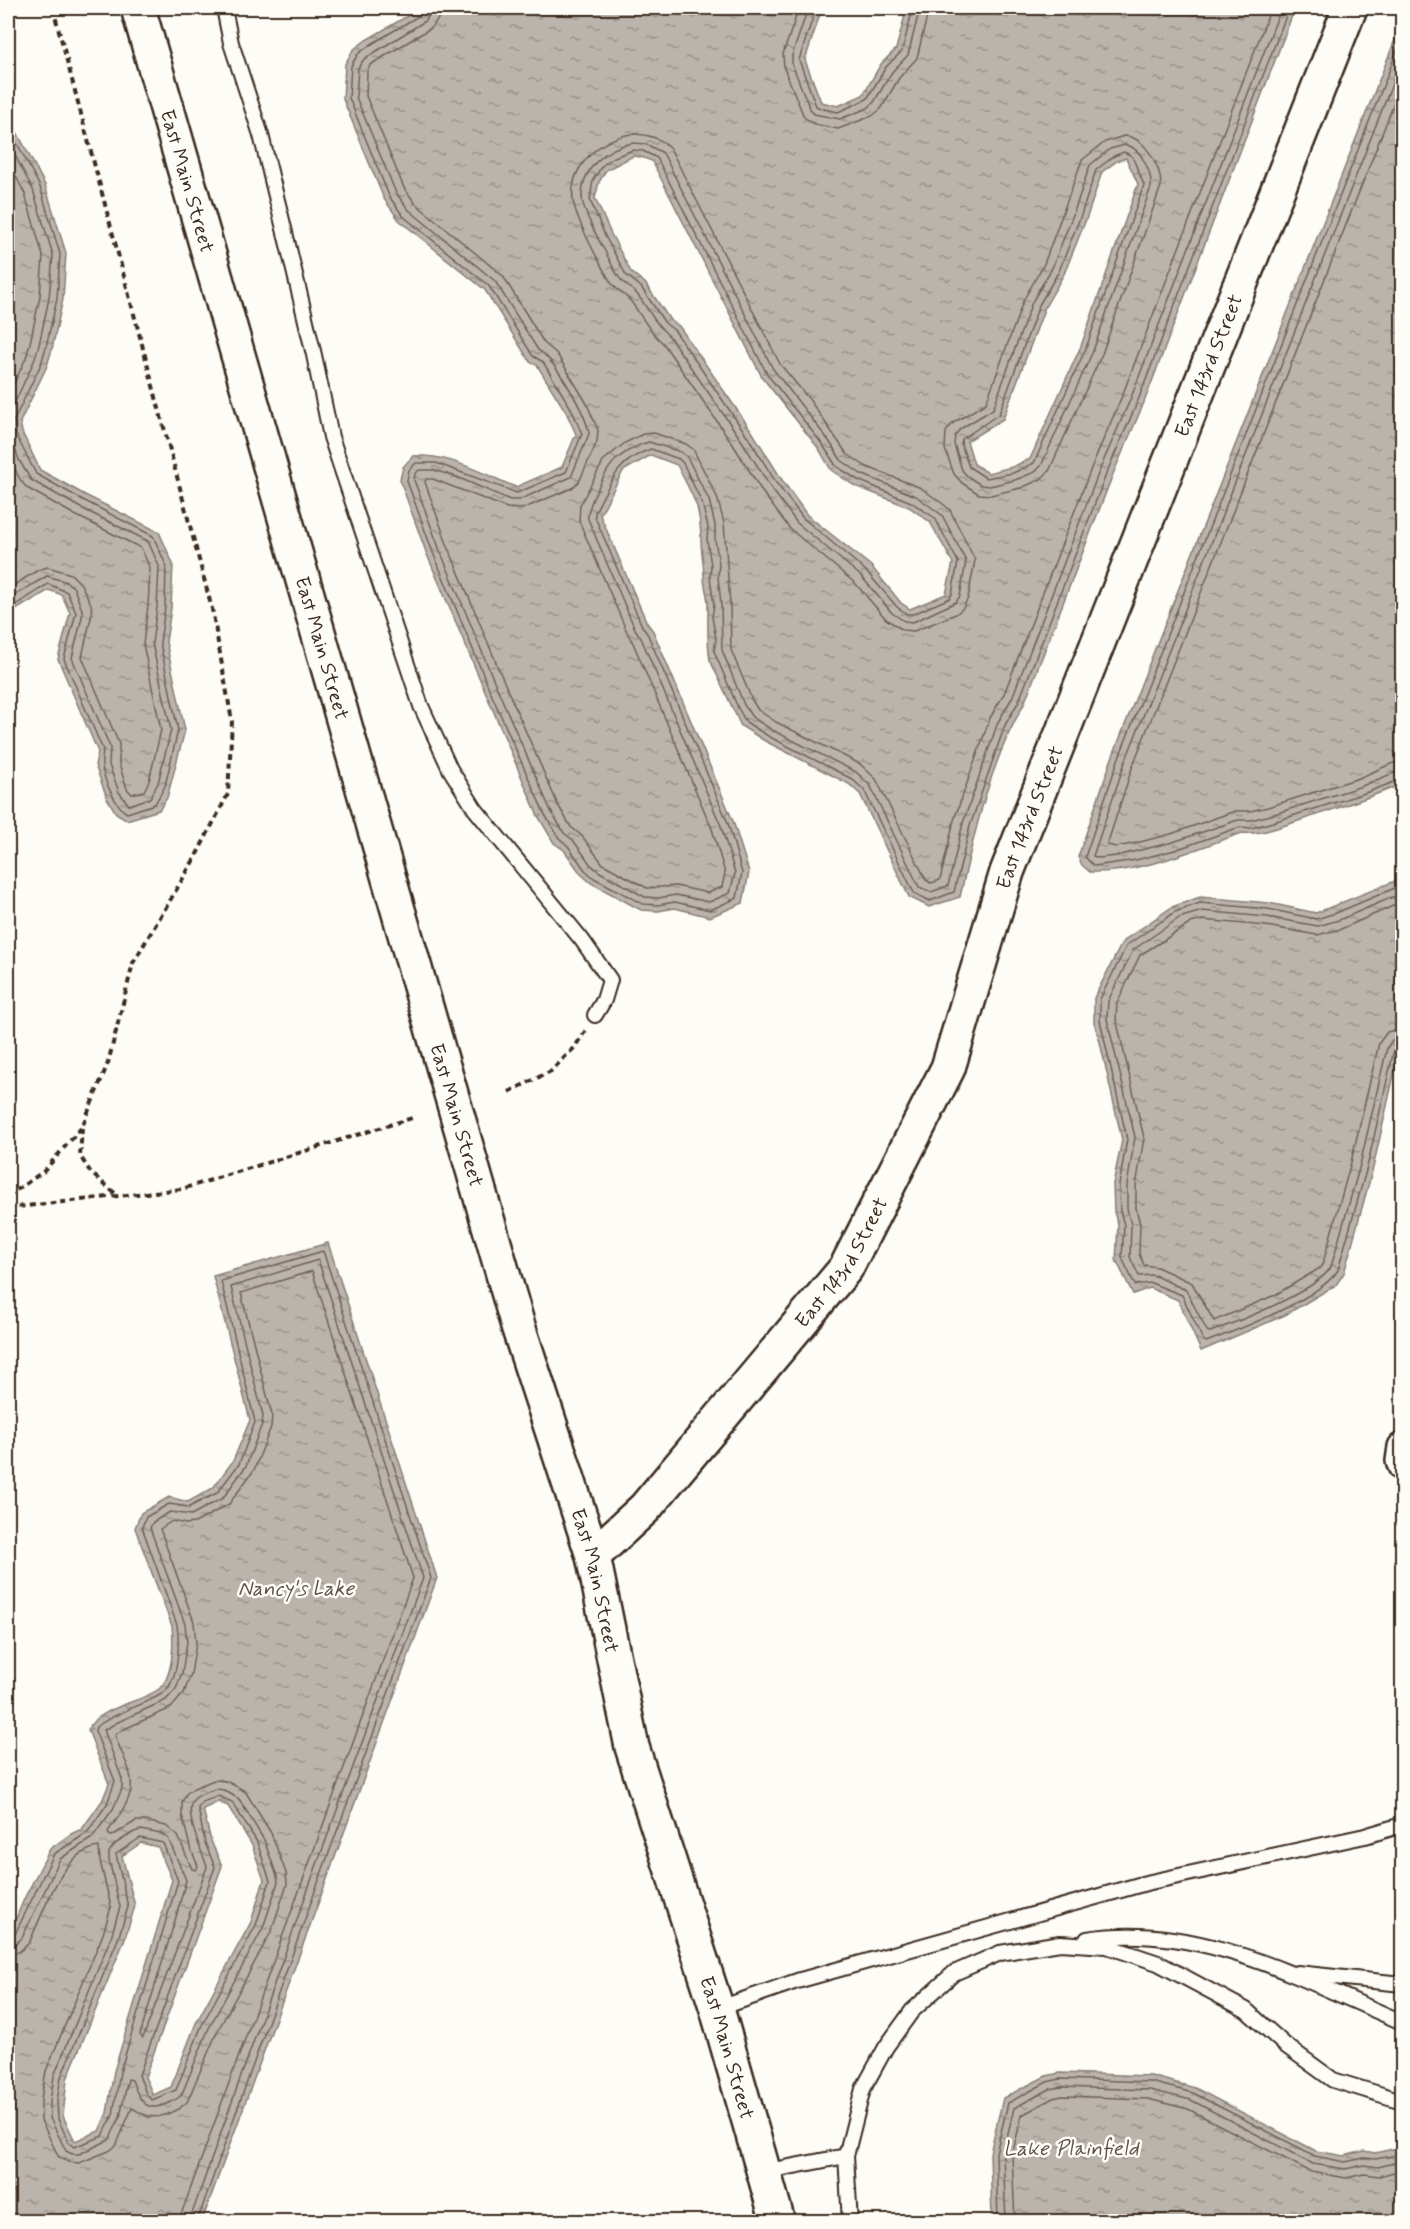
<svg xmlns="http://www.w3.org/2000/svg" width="1410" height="2229" font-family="Mynerve,sans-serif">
	<defs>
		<pattern id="water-ripples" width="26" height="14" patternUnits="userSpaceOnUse" patternTransform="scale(1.5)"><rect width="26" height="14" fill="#bbb4ad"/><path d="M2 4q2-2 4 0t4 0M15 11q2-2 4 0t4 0" fill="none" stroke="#99938c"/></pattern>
	</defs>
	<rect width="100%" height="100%" fill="#fdfcf7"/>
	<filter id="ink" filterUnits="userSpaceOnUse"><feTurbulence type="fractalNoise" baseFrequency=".0167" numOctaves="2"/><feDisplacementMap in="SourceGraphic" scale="12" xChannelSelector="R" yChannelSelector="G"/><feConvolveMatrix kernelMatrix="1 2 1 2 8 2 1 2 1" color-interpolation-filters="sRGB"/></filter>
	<g filter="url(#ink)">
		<g fill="url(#water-ripples)" stroke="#887d74" stroke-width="1.5" fill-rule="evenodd">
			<path d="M421,8H822L805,60L821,102L838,106L863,95L881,64L896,49L907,8H1295L1143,405L1113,474L1024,704C991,760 974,833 960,897L929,907L909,897L860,794L849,784L765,741L741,726L710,660C707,644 708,622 708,605C708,595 704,586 704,577C704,564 701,552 701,540C701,528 700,519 697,507C692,493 684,479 677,465L651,455L623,471L600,515L647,623L653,631L733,821L749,872L743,903L710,917L675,908L658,911L641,910L591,883L581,874L564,850L554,843L538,816L426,552L400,480L403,467L413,456C450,454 483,474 516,487L562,467L576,434L566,412L537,365L530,362L485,290L399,220L384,199L343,99L345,64L353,50L366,40ZM633,156L641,157L652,161L762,377L819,449L831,470L855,486L909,507L930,522L953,563L946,594L910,609L901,603L871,566L807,515L782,480L753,433L679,326L670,320L645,283L631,272L611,234L595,198L599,182L606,170ZM1126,158L1138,184L1081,346L1030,459L1012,467L988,473L974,464L967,441L1003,419L1045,307L1064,274L1087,217L1102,172L1117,161Z"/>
			<path d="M1402,22V784C1369,798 1335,809 1301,820C1282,826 1261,835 1242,833C1194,849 1141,874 1090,872L1082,865L1078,857L1112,758Z"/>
			<polygon points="8,117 11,121 45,185 66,253 63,299 52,349 47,366 20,422 22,432 40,470 85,495 159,532 173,564 171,608 166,642 185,730 167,798 159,810 127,820 116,813 107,798 95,765 98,752 58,659 70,613 62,595 49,590 14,611 8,622"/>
			<polygon points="1402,878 1402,1039 1373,1168 1344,1273 1336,1285 1285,1315 1201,1351 1178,1300 1150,1288 1133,1294 1116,1260 1118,1225 1114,1212 1113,1184 1122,1140 1100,1042 1094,1022 1094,998 1123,941 1172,907 1200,897 1269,903 1316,913"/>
			<path d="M328,1243L437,1578L202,2221H8V1938L24,1899L50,1849L71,1834L82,1829L102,1801L109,1784L88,1730C91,1722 96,1719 104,1714C119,1704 146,1699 159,1689C173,1677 174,1643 172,1626L135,1528L141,1513L169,1497L188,1502L213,1488L233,1461L250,1420L213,1276ZM218,1802L228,1806L252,1845L264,1880L251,1922L196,2023L171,2087L153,2095L145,2077L222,1866L211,1841L203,1809ZM141,1843L158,1847L172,1880L114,2071L107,2113L99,2131L75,2141L63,2116L67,2079L124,1941L135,1906L122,1856Z"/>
			<path d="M8,1660C18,1679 14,1706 8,1727Z"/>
			<polygon points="1060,2073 1151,2076 1195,2088 1316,2151 1344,2156 1364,2151 1375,2153 1402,2147 1402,2221 992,2221 990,2153 1003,2098 1046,2076"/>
		</g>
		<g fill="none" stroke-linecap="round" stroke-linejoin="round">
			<g stroke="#6e6157" stroke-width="1.5">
				<path d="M423,8L420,15L370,45L358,54L351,66L349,98L389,196L403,216L489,286L533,356L543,362L572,410L582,434L566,472L517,493L436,463H416L409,470L407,481L432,550L490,691L544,813L559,838L568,846L585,870L594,878L643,904L658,905L675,902L710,910L737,898L742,873L728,823L648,635L642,626L595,517V512C611,482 616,461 651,449L679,459L683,463L702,503L708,527L707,540L711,565L710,577L714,605L712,617L716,639L714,651L738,708L746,722L768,736L852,779L864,790L914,893L930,901L954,892L970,826L1005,725L1019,701L1107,472L1137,403L1289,8"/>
				<path d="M431,8L429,15L425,21L364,59L358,68L356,97L396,193L409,210L495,281L538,350C555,359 587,415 589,434L571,477L519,500H510L457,477L434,470H419L415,474L414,480L439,548L497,688L550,809L564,833L573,840L591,865L598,871L645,897L658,898L676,895L709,902L730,893L735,873L721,826L641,638L635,629L588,519C586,508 607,467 616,460C625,452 637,445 649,442L681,452L687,457L709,500L715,525V540L719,564L718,577L721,604L722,650L744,705L752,717L772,730L856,772L870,785L919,887L931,892L948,886L963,823L998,722L1012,698L1100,469L1130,400L1281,8"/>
				<polyline points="440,8 438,19 431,28 370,65 367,71 366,96 404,188 416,204 503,276 544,343 557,354 586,402 598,430 597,442 579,482 572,488 522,509 507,508 433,479 426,479 425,482 447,544 505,684 558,805 571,827 582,836 603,864 647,888 676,886 708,893 722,887 725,873 712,829 633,643 627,632 579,521 580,505 604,460 625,443 643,434 654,433 686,444 693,449 717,497 724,523 730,604 731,650 752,700 758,710 776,722 860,764 876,779 926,880 931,883 940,880 954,820 990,718 1004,694 1092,466 1122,396 1271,8"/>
				<polyline points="799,8 783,54 784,68 804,117 814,124 838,129 872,116 881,109 899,78 917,58 929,8"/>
				<polyline points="808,8 792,56 792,64 809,107 814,114 840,119 868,108 874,102 892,72 908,55 920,8"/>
				<polyline points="816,8 799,60 816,106 820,108 838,112 867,99 886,67 902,51 913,8"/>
				<polyline points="1402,38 1118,760 1085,857 1094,866 1136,860 1175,850 1240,827 1251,828 1273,822 1365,793 1402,779"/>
				<polyline points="1402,59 1125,762 1093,856 1098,858 1117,856 1173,842 1238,820 1251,820 1271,815 1362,786 1396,772 1402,771"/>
				<polyline points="1402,83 1133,765 1107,845 1116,847 1132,844 1171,834 1235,811 1250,811 1268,807 1359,778 1393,763 1402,762"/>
				<path d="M8,126L40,187L60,254L57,299L46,347L41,364L14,420L16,435L36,474L83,500L153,536L166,565L165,607L160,643L178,730L165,786L155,804L127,813C116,807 103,779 102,765C101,760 103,755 103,750L64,659L76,613L67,592L48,584L8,610"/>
				<path d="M631,134C646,134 660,137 670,148L780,364L809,399L847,454L865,466L921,488L943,504L950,510L975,560L968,598L963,608L956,614L914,631L903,630L886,619L855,583L790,529L763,493L734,446L663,343C648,331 641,314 629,299C624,294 617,290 612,284C602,268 575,218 573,200C569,166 600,139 631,134Z"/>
				<path d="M1124,136C1145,136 1161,167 1161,186L1102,354L1049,471L1041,479L1021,488L991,495L979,494L962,483L954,474L945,449L946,432L953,423L986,403L1024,299L1044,264L1082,160L1105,142Z"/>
				<polyline points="8,142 33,190 53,255 49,298 39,345 34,361 8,417"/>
				<path d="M633,143L646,144L663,153L773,369L829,441L841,460L861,474L916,496L942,515L966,561L960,596L956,602L913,622L904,621L892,613L861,576L797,523L771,488L742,441L669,336C654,324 648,307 636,293C632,288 626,286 622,281C615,274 611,262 606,253C599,241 583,211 582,198C581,169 606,147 633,143Z"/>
				<path d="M1125,145C1140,146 1152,172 1151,187L1093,351L1041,466L1035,472L1015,480L990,486L981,485L967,476L962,470L954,444L955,436L960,429L993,409L1032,302L1052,268L1074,212L1090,165L1110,149Z"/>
				<polygon points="633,150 643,151 657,158 767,374 823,445 836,466 858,480 911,502 935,518 958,562 952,594 950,598 913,614 907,614 897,607 866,571 803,518 777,484 748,437 675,331 665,323 641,287 626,275 605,236 590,200 593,180 602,166 612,158"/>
				<polygon points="1124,152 1132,156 1144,185 1086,348 1034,463 1013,473 986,478 969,467 961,444 962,439 999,414 1039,305 1059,271 1081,215 1096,170 1114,156"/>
				<polyline points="8,161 25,194 43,256 40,296 30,343 26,358 8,396"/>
				<polyline points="8,429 19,460 31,480 79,507 148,541 159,566 157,607 152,643 171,730 158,783 150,798 129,805 119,792 109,765 110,747 72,658 83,613 74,588 67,582 47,576 8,599"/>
				<polyline points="8,456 21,481 27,488 75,515 141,548 150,568 148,606 143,644 161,730 149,781 144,791 132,794 127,789 119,764 119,744 82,657 92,613 91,604 81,584 71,574 48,567 38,570 8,589"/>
				<path d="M1402,885L1336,913L1316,919L1268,909L1200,903L1175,912L1127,945L1100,999V1020L1127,1139L1119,1185L1120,1211L1124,1225L1122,1258L1135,1285L1151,1283L1182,1295L1203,1340L1206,1342C1238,1330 1321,1298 1338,1270L1367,1167L1394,1050L1397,1045H1402"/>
				<path d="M1402,893L1339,920L1318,926L1267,917L1202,911L1179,918L1133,950L1108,1001L1107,1019L1135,1137L1127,1185V1209L1131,1224L1130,1257L1139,1276L1153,1275L1186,1290L1207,1331L1210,1332C1237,1322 1317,1291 1331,1267L1360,1165L1387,1048L1392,1040L1402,1037"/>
				<polyline points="1402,902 1341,929 1317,935 1266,926 1202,920 1191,923 1140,955 1117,1003 1116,1018 1144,1138 1136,1186 1136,1208 1140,1224 1139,1254 1144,1265 1157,1267 1192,1283 1214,1321 1275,1295 1320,1268 1323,1263 1351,1162 1379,1043 1387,1032 1402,1028"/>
				<path d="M216,1789L224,1790L239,1799L264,1840L277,1876L278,1882L263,1928L209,2028L181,2096C175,2100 170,2103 164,2105C143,2113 138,2096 132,2080L128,2079L120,2117L109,2140L79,2154H72L66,2151L50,2118V2101L54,2076L111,1937L120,1907L109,1860V1852L115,1844L134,1832L141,1830L161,1834L168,1838L186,1880L176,1917L140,2035L143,2038L207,1867C203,1853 182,1811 194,1799C199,1794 209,1791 216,1789Z"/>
				<polygon points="218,1796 232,1802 257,1842 270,1881 256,1925 202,2025 176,2090 152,2100 147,2096 139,2075 215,1867 205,1843 198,1808 202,1802"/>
				<polygon points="140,1838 163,1843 178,1881 120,2072 113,2115 103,2136 74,2147 69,2143 58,2119 57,2101 61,2077 118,1939 128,1907 116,1854"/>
				<path d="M8,1938L15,1934L54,1854L87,1833L107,1804L115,1781L95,1731L96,1727C116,1712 139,1707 160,1695C179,1685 180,1644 177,1625L142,1527L146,1517L169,1504L189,1507L217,1493L239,1464L255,1422L221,1281L323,1251L431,1578L320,1877L197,2222"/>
				<polyline points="8,1945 15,1944 22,1938 60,1859 92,1838 113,1809 122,1789 122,1779 104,1730 118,1722 166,1700 176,1689 182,1673 187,1642 185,1624 150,1528 153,1522 170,1512 191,1515 223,1498 246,1466 262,1424 263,1416 231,1287 318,1260 423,1578 313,1875 189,2222"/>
				<path d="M8,1954L19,1952L29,1943C44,1913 61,1851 99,1847L100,1861L111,1907L103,1934L46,2071L41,2099V2120L58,2156L68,2162L79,2163L109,2151L116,2146L132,2108C136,2110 140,2113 145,2115C158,2121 178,2111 187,2102L217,2032L271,1932L287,1884L286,1873L271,1833L245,1791L226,1781L214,1780L194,1788L187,1793L182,1802V1815L190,1847L198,1866L196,1870L192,1869L178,1836L166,1826L146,1821H136L112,1836L109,1835L108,1832C117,1818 134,1798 131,1780C130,1765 119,1750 115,1735L122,1730L171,1708L184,1693L191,1674L196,1643L194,1622L160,1529L172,1521L186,1524L195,1523L229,1504L254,1470L271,1427L272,1415L241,1293L312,1271L413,1578L182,2212L180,2222"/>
				<polyline points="998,2222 996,2153 1008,2103 1047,2082 1060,2079 1151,2082 1193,2093 1315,2156 1345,2162 1364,2158 1376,2159 1402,2154"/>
				<polyline points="1006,2222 1003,2154 1014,2108 1050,2089 1061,2087 1150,2090 1191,2100 1313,2164 1345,2169 1364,2165 1378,2167 1402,2161"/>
				<polyline points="1015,2222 1012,2155 1022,2115 1053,2098 1062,2096 1148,2099 1188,2109 1311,2172 1346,2178 1364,2174 1379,2176 1402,2170"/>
			</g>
			<g stroke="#3b2a1e" stroke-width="18">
				<g id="lane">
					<polyline points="224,8 231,43 261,135 289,249 314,355 331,437 421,706 450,769 475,809 582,940 610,980 604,1000 595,1015"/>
					<path d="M1087,1939C1199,1921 1303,1980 1402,2022"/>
					<polyline points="1297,1973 1402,1984"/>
					<polyline points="717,2009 797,1981 1146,1883 1365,1836 1402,1825"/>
					<polyline points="763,2172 846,2156"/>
					<polyline points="850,2222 846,2156 863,2089 886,2047 912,2011 954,1973 1000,1953 1060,1943 1107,1946 1158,1963 1246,2010 1285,2045 1333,2080 1402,2101"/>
				</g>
			</g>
			<g stroke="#3b2a1e" stroke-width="32">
				<polyline id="street" points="1402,1447 1400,1461 1402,1466"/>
			</g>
			<g stroke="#3b2a1e" stroke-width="38">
				<g id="secondary">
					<path id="s1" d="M593,1556L645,1508L846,1268L948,1068L1007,872L1350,8"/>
				</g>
			</g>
			<g stroke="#3b2a1e" stroke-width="38">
				<g id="primary">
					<path id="s2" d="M138,8L518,1326L593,1556L632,1747L717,2009L778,2222"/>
				</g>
			</g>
			<g stroke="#3b2a1e" stroke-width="4" stroke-dasharray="6 4.5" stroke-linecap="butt">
				<polyline points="509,1092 551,1071 574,1048 586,1030"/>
				<polyline points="82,1128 80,1156 91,1173 117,1195"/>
				<polyline points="8,1196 44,1171 82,1127 108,1063 133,963 195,858 228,794 232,721 212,609 53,8"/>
				<polyline points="8,1208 182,1189 412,1118"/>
			</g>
			<use href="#lane" stroke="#fdfcf7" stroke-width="14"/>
			<use href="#street" stroke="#fdfcf7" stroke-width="27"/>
			<use href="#secondary" stroke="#fdfcf7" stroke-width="33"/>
			<use href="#primary" stroke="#fdfcf7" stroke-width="33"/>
		</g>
	</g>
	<g text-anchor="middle" stroke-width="5" stroke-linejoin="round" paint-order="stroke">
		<g font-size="20" fill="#3b2a1e" stroke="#fdfcf7">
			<text dy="7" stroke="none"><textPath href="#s2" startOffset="180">East Main Street</textPath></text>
			<text dy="7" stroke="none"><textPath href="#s1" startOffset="1358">East 143rd Street</textPath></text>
			<text dy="7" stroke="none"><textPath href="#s2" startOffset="666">East Main Street</textPath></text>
			<text dy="7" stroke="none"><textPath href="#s1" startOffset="872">East 143rd Street</textPath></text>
			<text dy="7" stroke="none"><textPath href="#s2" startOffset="1152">East Main Street</textPath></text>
			<text dy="7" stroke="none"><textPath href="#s1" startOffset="386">East 143rd Street</textPath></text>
			<text dy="7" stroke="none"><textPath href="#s2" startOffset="1638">East Main Street</textPath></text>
			<text dy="7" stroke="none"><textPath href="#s2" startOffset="2124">East Main Street</textPath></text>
		</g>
		<g font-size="21" font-style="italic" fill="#615349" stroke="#fdfcf7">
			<text x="296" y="1595">Nancy's Lake</text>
			<text x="1071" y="2155">Lake Plainfield</text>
		</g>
	</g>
	<rect width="1410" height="2229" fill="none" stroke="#fdfcf7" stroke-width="30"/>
	<rect x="15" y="15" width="1380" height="2199" fill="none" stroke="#3b2a1e" stroke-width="2" filter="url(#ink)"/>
</svg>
